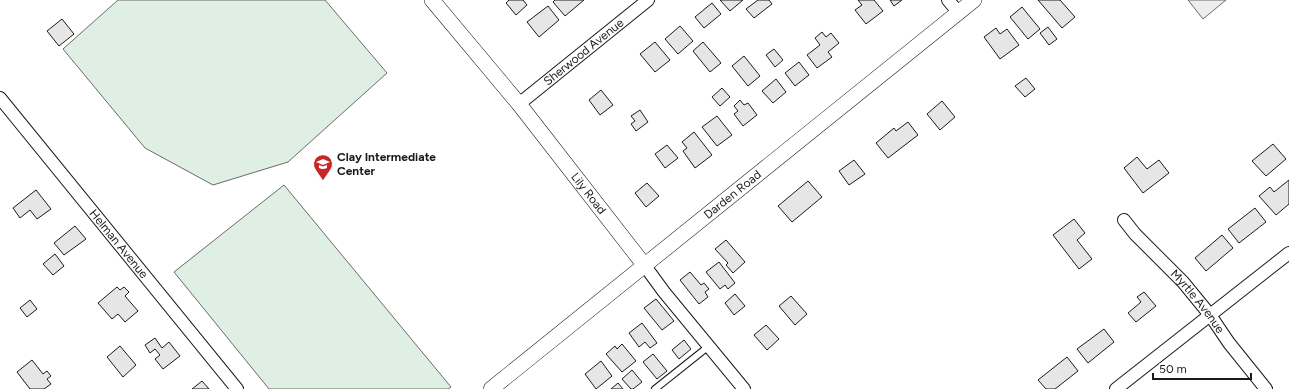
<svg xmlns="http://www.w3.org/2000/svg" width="1289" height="389" font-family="Figtree,sans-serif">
	<rect width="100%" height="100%" fill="#fff"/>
	<g fill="#e0efe3" stroke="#6a6a6a">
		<polygon points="118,0 325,0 387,73 288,162 213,185 145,148 63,49"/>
		<polygon points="284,185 451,387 448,389 269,389 174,272"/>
	</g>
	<polygon fill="#ededed" stroke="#6a6a6a" points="1188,0 1226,0 1203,19"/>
	<g fill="#e6e6e6" stroke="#1a1a1a">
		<polygon points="509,0 523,0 527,5 516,15 506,3"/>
		<polygon points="555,0 584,0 565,16 553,2"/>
		<polygon points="720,0 743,0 730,11"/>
		<polygon points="758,0 769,0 772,4 754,18 746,9"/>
		<polygon points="858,0 874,0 883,11 866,24 855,10 862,5"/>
		<polygon points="890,0 902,0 894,6"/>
		<polygon points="1038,0 1060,0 1075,17 1062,28"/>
		<polygon points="712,3 721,14 704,28 695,17"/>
		<polygon points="548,6 559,20 539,37 527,22"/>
		<polygon points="1022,7 1040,29 1028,39 1010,17"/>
		<polygon points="62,19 74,34 59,46 47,31"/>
		<polygon points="680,26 693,41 678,54 665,39"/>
		<polygon points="1048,27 1057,39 1049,45 1040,33"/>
		<polygon points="996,28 1000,34 1007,29 1019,45 1000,59 984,37"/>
		<polygon points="822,32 826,37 831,33 839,43 828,52 832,57 817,68 807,55 820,45 815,38"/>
		<polygon points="655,42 670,60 655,72 640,54"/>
		<polygon points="703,42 721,63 710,72 693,51"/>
		<polygon points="774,49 783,60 775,67 766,55"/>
		<polygon points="744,56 760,76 748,86 732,66"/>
		<polygon points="799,62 809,75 795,86 785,73"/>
		<polygon points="1026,78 1035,89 1025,97 1015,86"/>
		<polygon points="776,79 786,92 773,103 762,91"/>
		<polygon points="722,88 730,97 720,106 712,97"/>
		<polygon points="601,90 613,105 600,115 589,100"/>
		<polygon points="740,100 744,105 748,103 757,115 743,126 734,114 738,111 734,106"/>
		<polygon points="942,101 955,117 940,130 927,114"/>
		<polygon points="640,110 648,122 636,131 631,124 635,121 631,116"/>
		<polygon points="717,116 732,135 717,146 702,127"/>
		<polygon points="908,122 918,135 888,158 876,143 894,128 896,131"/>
		<polygon points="694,132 712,155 695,168 683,151 687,148 682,142"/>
		<polygon points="1273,144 1286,159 1266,176 1252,161"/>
		<polygon points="667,145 678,158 665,168 655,154"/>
		<polygon points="1137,157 1147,169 1159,160 1169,173 1143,193 1124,168"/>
		<polygon points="854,160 865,174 849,185 839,171"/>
		<polygon points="1289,180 1289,204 1276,215 1259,196 1270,187 1274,192"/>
		<polygon points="808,181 822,197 792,222 778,206"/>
		<polygon points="647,183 659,196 646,207 635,193"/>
		<polygon points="36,190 51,209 37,219 30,210 20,218 13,208"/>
		<polygon points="1255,208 1266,222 1239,243 1228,229"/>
		<polygon points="1074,219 1085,233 1077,240 1092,259 1079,269 1053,235"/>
		<polygon points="75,226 86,239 64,255 54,243"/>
		<polygon points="1222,235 1233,248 1206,271 1195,258"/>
		<polygon points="726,240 745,262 733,273 726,265 728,263 715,249"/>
		<polygon points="55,254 64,266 53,275 43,264"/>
		<polygon points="719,262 735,283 728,289 725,285 720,289 706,272"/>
		<polygon points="690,272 701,285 704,283 709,289 705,292 708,297 699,304 680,280"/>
		<polygon points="117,287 120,290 124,287 129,292 125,296 138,311 125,322 118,314 112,319 98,303"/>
		<polygon points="1144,292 1156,306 1136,322 1128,313 1141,302 1137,297"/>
		<polygon points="735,294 745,306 734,315 725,303"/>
		<polygon points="791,296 807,314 795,325 779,306"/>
		<polygon points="656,299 674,321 662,330 644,308"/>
		<polygon points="30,300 37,309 27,317 20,308"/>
		<polygon points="642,323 657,343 650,348 645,342 639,347 629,333"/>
		<polygon points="766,325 779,339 767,350 754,335"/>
		<polygon points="1104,329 1114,342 1088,363 1077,349"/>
		<polygon points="155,338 162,348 169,342 180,356 163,369 155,359 160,355 155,349 150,353 145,345"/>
		<polygon points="684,340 691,349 679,359 672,350"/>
		<polygon points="622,344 636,361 622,372 606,354 615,346 617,349"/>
		<polygon points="120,346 136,365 123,377 107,357"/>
		<polygon points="653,354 667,371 657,379 643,362"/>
		<polygon points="1067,357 1078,371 1055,389 1046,389 1038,380"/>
		<polygon points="32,360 43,374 47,371 51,376 47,379 51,384 44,389 30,389 17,372"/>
		<polygon points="601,361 612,376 596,389 585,374"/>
		<polygon points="632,370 642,382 633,389 631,389 622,379"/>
		<polygon points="202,381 209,389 192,389"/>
		<polygon points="618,383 623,389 611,389"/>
	</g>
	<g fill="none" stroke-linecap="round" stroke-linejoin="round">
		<g stroke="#1a1a1a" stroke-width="8">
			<polyline id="service" points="655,389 709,346"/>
		</g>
		<g stroke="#1a1a1a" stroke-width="14">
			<g id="minor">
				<polyline points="948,0 959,13"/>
				<path id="s1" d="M0,98L237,389"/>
				<path id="s2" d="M519,104L648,0"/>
				<path id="s3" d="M1124,220L1135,234L1183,282L1210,315L1229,343L1266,389"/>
				<polyline points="645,266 664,292 744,389"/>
				<polyline points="1116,389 1289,253"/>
			</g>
		</g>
		<g stroke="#1a1a1a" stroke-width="16">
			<g id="tertiary">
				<path id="s4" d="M432,0L519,104L645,266"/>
				<path id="s5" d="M491,389L974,0"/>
			</g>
		</g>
		<use href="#service" stroke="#fff" stroke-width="6"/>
		<use href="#minor" stroke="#fff" stroke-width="12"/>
		<use href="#tertiary" stroke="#fff" stroke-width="15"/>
	</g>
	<defs>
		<g id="school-pin" transform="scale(1)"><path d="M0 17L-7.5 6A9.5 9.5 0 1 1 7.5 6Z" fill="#c62828" stroke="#fff"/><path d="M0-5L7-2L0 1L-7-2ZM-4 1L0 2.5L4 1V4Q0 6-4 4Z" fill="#fff"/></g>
	</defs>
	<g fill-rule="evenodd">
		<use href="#school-pin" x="323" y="164"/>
	</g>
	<g text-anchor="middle" stroke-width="3" stroke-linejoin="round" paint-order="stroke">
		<g font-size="12" fill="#1a1a1a" stroke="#fff">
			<text dy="4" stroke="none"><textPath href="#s2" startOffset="83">Sherwood Avenue</textPath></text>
			<text dy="4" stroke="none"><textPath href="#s4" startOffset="249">Lily Road</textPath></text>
			<text dy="4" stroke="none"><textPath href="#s5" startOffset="310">Darden Road</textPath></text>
			<text dy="4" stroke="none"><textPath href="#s1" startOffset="188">Helman Avenue</textPath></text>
			<text dy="4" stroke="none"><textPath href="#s3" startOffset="110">Myrtle Avenue</textPath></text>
		</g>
		<g font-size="12" font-weight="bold" fill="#1a1a1a" stroke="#fff" text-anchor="start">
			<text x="337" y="161">Clay Intermediate<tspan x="337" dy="14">Center</tspan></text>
		</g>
	</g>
	<path d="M1153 373v6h98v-6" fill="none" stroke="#1a1a1a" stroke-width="2"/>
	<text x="1159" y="373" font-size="12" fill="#1a1a1a" stroke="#ffffff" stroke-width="3" paint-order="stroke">50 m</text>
</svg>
